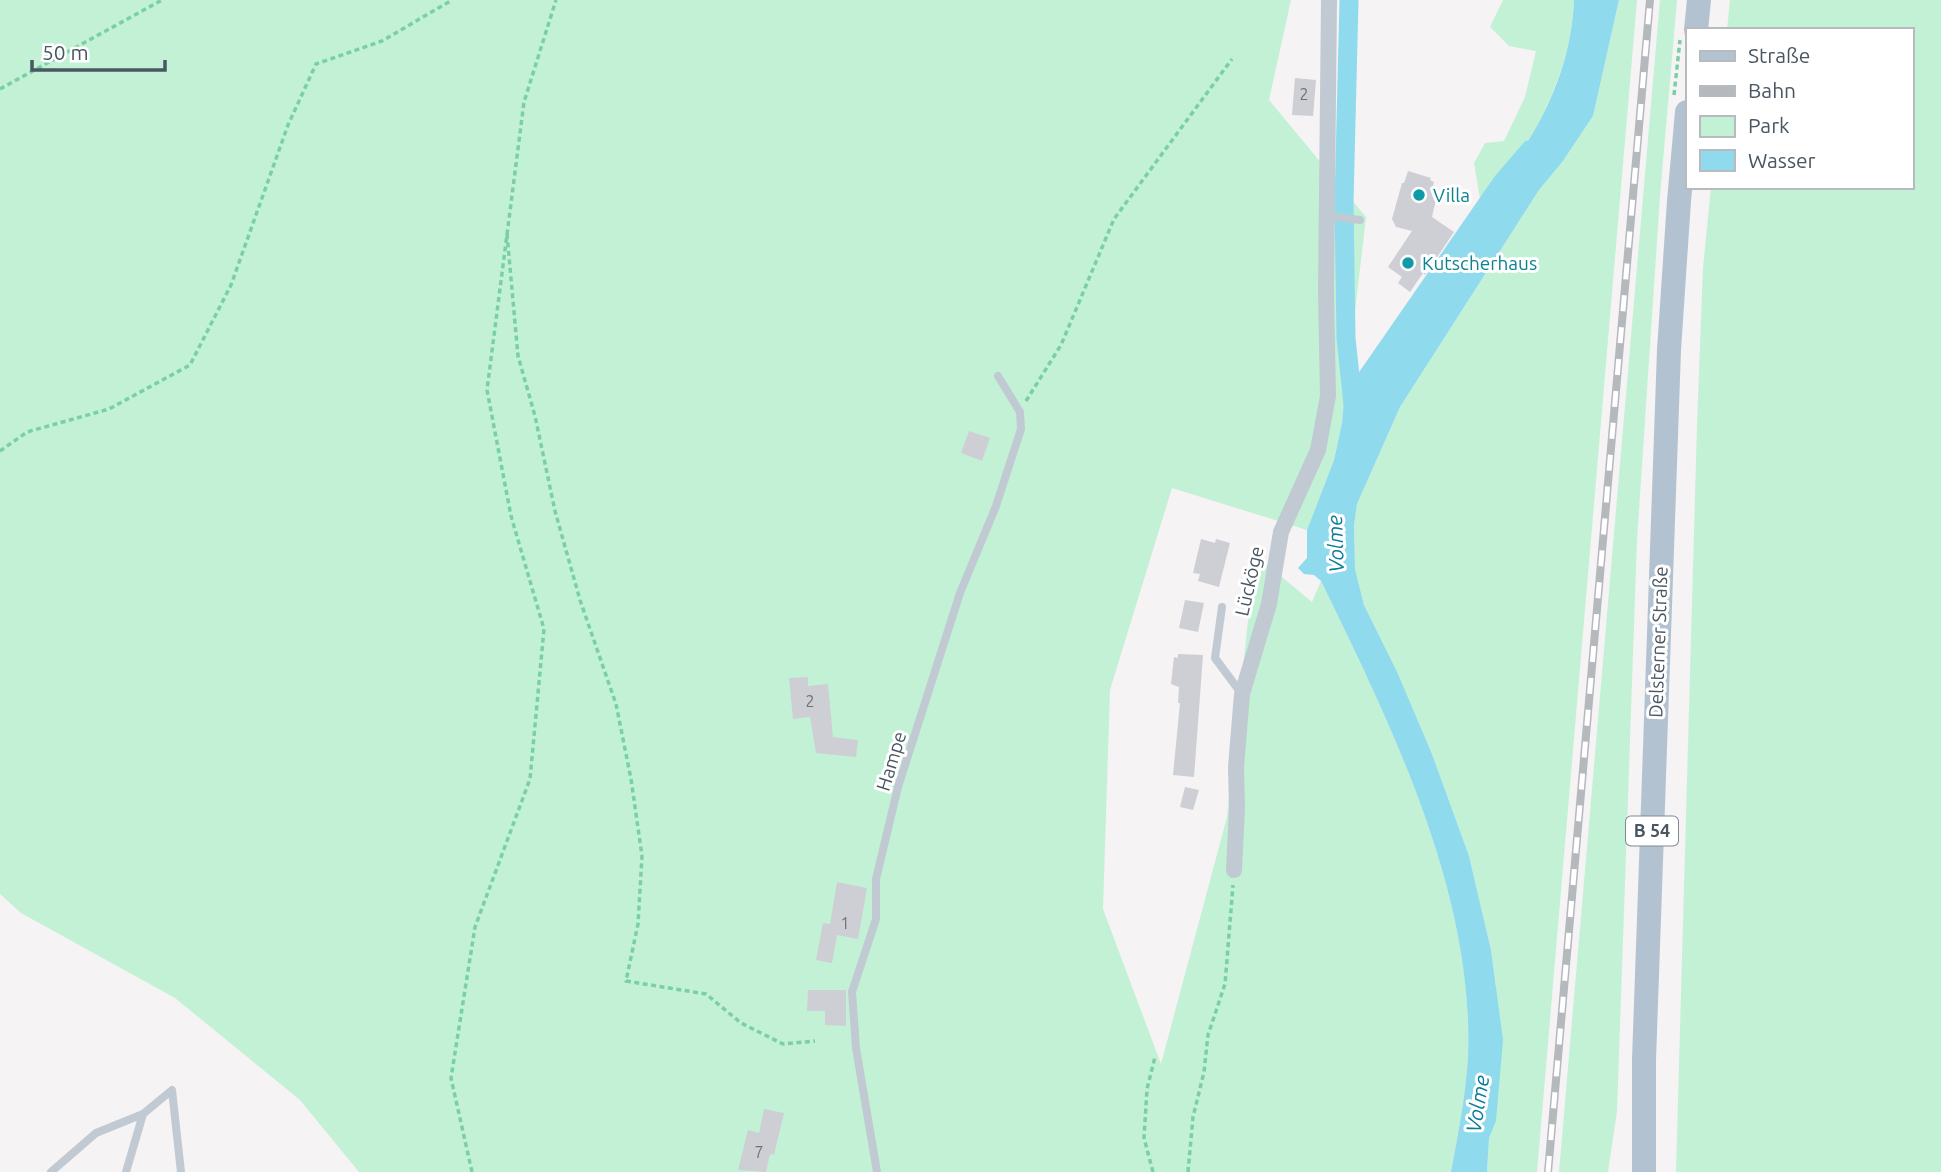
<svg xmlns="http://www.w3.org/2000/svg" width="1941" height="1172" font-family="Ubuntu,sans-serif">
	<rect width="100%" height="100%" fill="#f5f3f3"/>
	<g fill="#c3f1d5">
		<path d="M0,0H1291L1269,100L1366,217L1342,423L1334,460L1307,530L1172,488L1110,690L1103,909L1161,1064L1227,817L1255,555L1312,602L1321,581C1391,725 1474,892 1468,1056C1466,1094 1458,1134 1451,1172H359L300,1100L175,998L21,913L0,894Z"/>
		<path d="M1503,0H1574C1572,50 1554,98 1528,141L1526,140L1480,199L1474,163L1485,143L1504,141L1525,97L1536,51L1509,46L1490,27Z"/>
		<polygon points="1619,0 1637,0 1537,1172 1487,1172 1489,1137 1496,1121 1497,1088 1496,986 1491,950 1469,856 1432,754 1398,675 1364,605 1355,569 1354,526 1357,504 1400,407 1539,190 1563,161 1593,116"/>
		<polygon points="1660,0 1677,0 1660,196 1637,540 1617,1111 1608,1172 1559,1172"/>
		<polygon points="1730,0 1941,0 1941,1172 1676,1172 1697,425 1703,268 1711,187 1911,187 1911,30 1727,30"/>
	</g>
	<path fill="#90daee" d="M1574,0H1619L1593,116L1563,161L1539,190L1400,407L1357,504L1354,526L1355,569L1364,605L1398,674L1432,754L1469,856L1491,950L1503,1040L1496,1121L1489,1138L1487,1172H1451C1458,1134 1466,1094 1468,1056C1474,892 1391,725 1321,581L1314,575L1304,574L1298,568L1307,558V530L1334,460L1342,423L1346,378H1355L1495,176L1526,140L1528,141C1555,98 1572,50 1574,0Z"/>
	<g fill="none" stroke-linecap="round" stroke-linejoin="round">
		<polyline stroke="#90daee" stroke-width="19" points="1349,0 1344,202 1346,338 1353,404"/>
	</g>
	<g fill="#cdcfd5">
		<polygon points="1295,78 1316,80 1313,116 1292,115"/>
		<polygon points="1408,171 1431,178 1430,180 1434,182 1432,189 1438,191 1432,217 1454,232 1425,275 1423,273 1410,292 1398,283 1402,277 1388,267 1412,231 1396,227 1392,219 1402,183 1404,183"/>
		<polygon points="969,431 990,438 982,461 961,453"/>
		<polygon points="1201,539 1215,543 1216,539 1230,543 1219,587 1198,581 1200,574 1193,573"/>
		<polygon points="1185,600 1204,603 1198,632 1179,628"/>
		<polygon points="1178,654 1203,655 1194,777 1173,775 1180,703 1178,703 1179,687 1171,684 1174,657 1178,658"/>
		<polygon points="808,677 808,686 828,684 833,737 858,740 856,757 816,753 810,717 793,719 789,678"/>
		<polygon points="1185,787 1199,790 1193,810 1180,807"/>
		<polygon points="837,882 867,888 858,939 837,935 832,963 816,960 823,923 830,924"/>
		<polygon points="808,990 846,990 846,1026 825,1025 825,1011 807,1011"/>
		<polygon points="764,1109 784,1113 774,1155 770,1154 766,1172 738,1170 748,1130 759,1133"/>
	</g>
	<g fill="none" stroke-linecap="round" stroke-linejoin="round">
		<g stroke="#7ad0a6" stroke-width="3.5" stroke-dasharray="5 3.5" stroke-linecap="butt">
			<polyline points="0,89 162,0"/>
			<polyline points="1674,95 1680,40"/>
			<polyline points="507,234 518,356 535,416 555,511 580,600 616,704 631,779 642,856 638,924 626,981 706,994 741,1023 783,1044 815,1041"/>
			<polyline points="1026,401 1061,345 1114,219 1232,59"/>
			<polyline points="0,451 27,432 109,409 190,365 231,285 288,125 316,64 382,41 452,0"/>
			<polyline points="472,1172 451,1078 475,927 530,779 544,629 511,516 487,390 524,102 556,0"/>
			<polyline points="1153,1172 1144,1138 1147,1089 1155,1057"/>
			<polyline points="1188,1172 1193,1117 1204,1072 1208,1035 1225,984 1233,885"/>
		</g>
		<g stroke="#c1cad2" stroke-width="8">
			<polyline points="1328,216 1360,220"/>
			<polyline points="1222,607 1215,658 1241,693"/>
			<polyline points="51,1172 96,1133 143,1114"/>
			<polyline points="126,1172 143,1114 172,1090 181,1172"/>
			<polyline points="877,1172 856,1048 852,992 876,919 876,879 898,787 960,593 996,506 1021,429 1020,412 998,376"/>
		</g>
		<polyline stroke="#c1cad2" stroke-width="16" points="1234,870 1237,808 1236,767 1242,694 1269,604 1281,532 1318,450 1328,396 1326,292 1329,0"/>
		<g stroke="#b3c2d1" stroke-width="24">
			<polyline points="1696,30 1699,0"/>
			<polyline points="1644,1172 1644,1060 1669,350 1679,201 1687,112"/>
		</g>
		<g stroke="#b5b8bd" stroke-width="8">
			<polyline id="rail" points="1548,1172 1650,0"/>
		</g>
		<use href="#rail" stroke="#fff" stroke-width="5" stroke-dasharray="16" stroke-linecap="butt"/>
	</g>
	<g fill="#0f9aa8" stroke="#fff" stroke-width="2.5">
		<circle cx="1419" cy="195" r="7"/>
		<circle cx="1408" cy="263" r="7"/>
	</g>
	<g text-anchor="middle" stroke-width="6" stroke-linejoin="round" paint-order="stroke">
		<g font-size="16" fill="#6b747e">
			<text x="1304" y="100">2</text>
			<text x="810" y="707">2</text>
			<text x="845" y="929">1</text>
			<text x="759" y="1158">7</text>
		</g>
		<rect fill="#fff" stroke="#808990" stroke-width="2" x="1626" y="816.5" width="52" height="29" rx="5"/>
		<g font-size="18" font-weight="bold" fill="#4a5661">
			<text x="1652" y="837">B 54</text>
		</g>
		<g font-size="19" fill="#0d838f" stroke="#fff" text-anchor="start">
			<text x="1433" y="202">Villa</text>
			<text x="1422" y="270">Kutscherhaus</text>
		</g>
		<g font-size="19" fill="#4a5661" stroke="#fff">
			<text transform="translate(1249 581) rotate(-77)" y="7">Lücköge</text>
			<text transform="translate(1658 642) rotate(-88)" y="7">Delsterner Straße</text>
			<text transform="translate(891 761) rotate(-73)" y="7">Hampe</text>
		</g>
		<g font-size="21" font-style="italic" fill="#0c7c9b" stroke="#fff">
			<text transform="translate(1336 544) rotate(-92)" y="7">Volme</text>
			<text transform="translate(1478 1104) rotate(-81)" y="7">Volme</text>
		</g>
	</g>
	<rect x="1686" y="28" width="228" height="161" fill="#ffffff" stroke="#b7bbc0" stroke-width="2"/>
	<rect x="1700" y="51" width="35" height="10" fill="#b3c2d1" stroke="#b7bbc0" stroke-width="2"/>
	<text x="1748" y="63" font-size="21" fill="#4a5661">Straße</text>
	<rect x="1700" y="86" width="35" height="10" fill="#b5b8bd" stroke="#b7bbc0" stroke-width="2"/>
	<text x="1748" y="98" font-size="21" fill="#4a5661">Bahn</text>
	<rect x="1700" y="116" width="35" height="21" fill="#c3f1d5" stroke="#b7bbc0" stroke-width="2"/>
	<text x="1748" y="133" font-size="21" fill="#4a5661">Park</text>
	<rect x="1700" y="150" width="35" height="21" fill="#90daee" stroke="#b7bbc0" stroke-width="2"/>
	<text x="1748" y="168" font-size="21" fill="#4a5661">Wasser</text>
	<path d="M32 60v10h133v-10" fill="none" stroke="#4a5661" stroke-width="3.5"/>
	<text x="42" y="60" font-size="21" fill="#4a5661" stroke="#ffffff" stroke-width="5" paint-order="stroke">50 m</text>
</svg>
